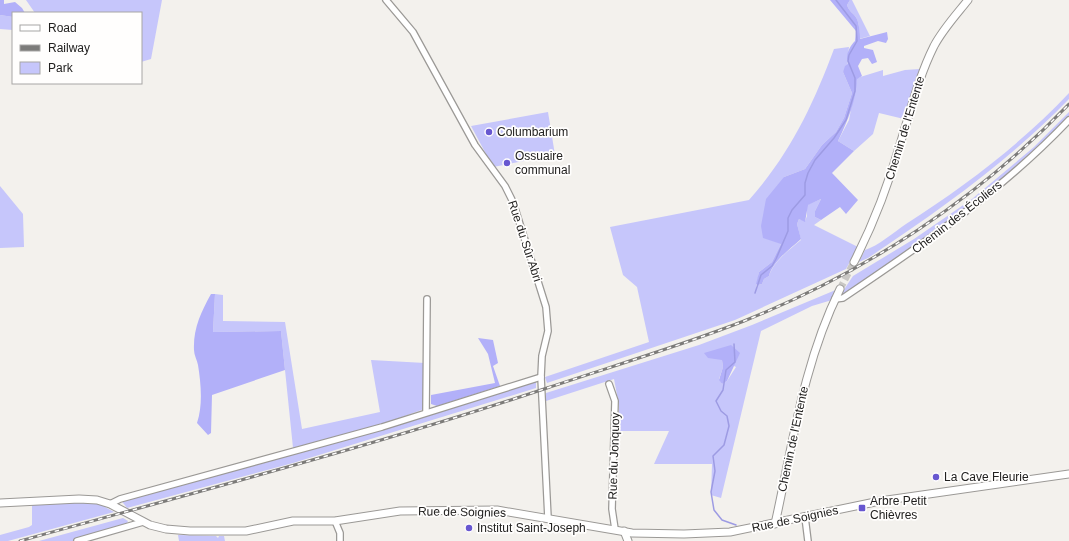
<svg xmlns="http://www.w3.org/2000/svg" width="1069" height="541" font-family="Helvetica,sans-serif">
	<rect width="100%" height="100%" fill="#f3f1ed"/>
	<g fill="#c6c6fb" fill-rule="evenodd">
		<polygon points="26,0 162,0 151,59 141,62 141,13 35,13"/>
		<path d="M850,0H852L870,36L859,39C860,33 859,24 857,19C854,13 849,12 847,5Z"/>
		<polygon points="0,15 13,17 13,30 0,29"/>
		<path d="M849,47L847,60L848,65L843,72L852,93L844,118L836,132L822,145L805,169L784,177L781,244L772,262L759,272L756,289L748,305L758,285L762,284L764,279L769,276C773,262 790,249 801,240L797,224L799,219L805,221L807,216V205L821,199L815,211V217L821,220L814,225L858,247L846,269L735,320L547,383L545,377L649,342L637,287L623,275L610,227L749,200C790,154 813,105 834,49Z"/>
		<polygon points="920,69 904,119 879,113 873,134 854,151 838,141 849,120 857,78 883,70 883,76 905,70"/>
		<path d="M1069,93V99C1009,161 940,210 868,258L859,262L865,250C878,246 894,232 906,224C965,186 1021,144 1069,93Z"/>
		<polygon points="548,112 555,155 493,167 471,126"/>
		<polygon points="1069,112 1069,118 1037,151 952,221 843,296 841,294 853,276 914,239 972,199 1034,147"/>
		<polygon points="0,186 23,214 24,247 0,248"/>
		<path d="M838,289L832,300L812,306L761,331L721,498L711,495L712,464H654L669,431H619V405L614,379L546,401V393L699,345L752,325ZM722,360L736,367L727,381L722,384L719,379L723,367Z"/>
		<polygon points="215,294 223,295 223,321 285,322 302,429 380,412 371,360 425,363 424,409 383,424 293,448 281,331 213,332"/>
		<polygon points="536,381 536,388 293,463 127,508 120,499"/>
		<polygon points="102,501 105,507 114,512 8,541 0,541 0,535 29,527 32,525 32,502"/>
		<polygon points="123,518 128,521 126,525 77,541 39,541"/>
		<polygon points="178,535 216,536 218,538 219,536 224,536 225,541 179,541"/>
	</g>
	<g fill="#b2b0f9">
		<polygon points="0,0 4,0 4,4 15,2 22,8 25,13 13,13 13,17 0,15"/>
		<path d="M830,0H850L847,5C849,12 854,13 857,19C859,24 860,33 860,39L887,32L888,39L886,43L878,41L864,46V48L873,50L877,62L872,64L868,58L862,59L858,66L862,76L857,79C856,101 848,120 838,141L854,151L832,173L858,200L846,214L840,207L821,220L815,217V211L821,199L808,205L805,222L799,219L797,224L801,239C790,249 772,262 769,276L764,279L762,284L758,285L756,284L759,272L772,262L781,244L763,238L761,226L766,199L784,177L805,169L822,145L836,132L844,118L852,93L843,72L845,66L848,64C845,56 849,47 855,41L856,31Z"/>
		<path d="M211,294H215L213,332L281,331L285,370L212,395L211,433L208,435L197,423C203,405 201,384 198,365C197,360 194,355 194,350C193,329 201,312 211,294Z"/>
		<polygon points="478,338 493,340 498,363 493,366 500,386 437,406 431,404 431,395 495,383 488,354"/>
		<polygon points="731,345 740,353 727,381 722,384 719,380 723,367 722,360 708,358 704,353"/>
	</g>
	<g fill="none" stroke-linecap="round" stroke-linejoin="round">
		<g stroke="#9d9be3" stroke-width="1.5">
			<polyline points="755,293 761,275 772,266 776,259 788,231 788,218 792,210 805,195 805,183 808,173 815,160 834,138 846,120 855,91 855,78 848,61 849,55 857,41 856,26 836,0"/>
			<polyline points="734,344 735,362 726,370 723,390 716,401 721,411 727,416 729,426 724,445 713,456 715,471 711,492 714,510 722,520 736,525"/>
		</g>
		<polyline stroke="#c9c7c4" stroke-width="7" stroke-dasharray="7 3.5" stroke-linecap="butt" points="840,289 854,262"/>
		<g stroke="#9b9996" stroke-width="8">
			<g id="minor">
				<polyline points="386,0 413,32 475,145 505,186 513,202 546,307 548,331 542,356 541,377 548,518"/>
				<path d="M835,299L843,298C923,244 1003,190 1069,120"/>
				<polyline points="609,384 615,401 612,509 615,529"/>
				<polyline points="426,412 427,299"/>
				<polyline points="110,504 120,499 382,427 541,377"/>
				<polyline points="805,517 808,541"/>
				<polyline points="335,521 340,533 340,541"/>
				<polyline points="77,541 143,522"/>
			</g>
		</g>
		<g stroke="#9b9996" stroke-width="9">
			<g id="tertiary">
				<path d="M854,262C874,223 889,183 901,141C911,109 919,76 934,46C943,29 956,15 968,0"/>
				<polyline points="0,503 79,499 97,500 110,504 150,525 166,529 190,531 246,531 293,521 335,521 400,511 497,510 632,533 684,534 730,532 880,501 1069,474"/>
				<path d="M775,524C793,443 803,364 840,289"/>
				<polyline points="624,531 628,541"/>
			</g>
		</g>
		<use href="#minor" stroke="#fff" stroke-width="5.5"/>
		<use href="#tertiary" stroke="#fff" stroke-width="7"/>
		<g stroke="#7c7b79" stroke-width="3">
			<path id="rail" d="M20,541C196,492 374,446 547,388C613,366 680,346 744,321C866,272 978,199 1069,104"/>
		</g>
		<use href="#rail" stroke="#fffefd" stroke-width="1.5" stroke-dasharray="4.5" stroke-linecap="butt"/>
	</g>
	<g fill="#6757d0" stroke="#fffefd" stroke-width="1.5">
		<circle cx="489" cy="132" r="4"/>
		<circle cx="507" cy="163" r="4"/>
		<circle cx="936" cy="477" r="4"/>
		<rect x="858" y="504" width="8" height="8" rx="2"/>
		<circle cx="469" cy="528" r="4"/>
	</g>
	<g text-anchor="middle" stroke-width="3.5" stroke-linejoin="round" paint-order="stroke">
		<g font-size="12" fill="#222120" stroke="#fffefd">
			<text transform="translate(905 128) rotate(-73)" y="4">Chemin de l'Entente</text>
			<text transform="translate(957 217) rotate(-38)" y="4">Chemin des Écoliers</text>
			<text transform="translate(525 241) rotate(72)" y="4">Rue du Sûr Abri</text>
			<text transform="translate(793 439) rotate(-78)" y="4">Chemin de l'Entente</text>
			<text transform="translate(614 456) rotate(-88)" y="4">Rue du Jonquoy</text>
			<text transform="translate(462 512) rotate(1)" y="4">Rue de Soignies</text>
			<text transform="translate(795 519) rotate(-12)" y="4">Rue de Soignies</text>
		</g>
		<g font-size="12" fill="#222120" stroke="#fffefd" text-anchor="start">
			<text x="497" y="136">Columbarium</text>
			<text x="515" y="160">Ossuaire<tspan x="515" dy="14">communal</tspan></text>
			<text x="944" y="481">La Cave Fleurie</text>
			<text x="870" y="505">Arbre Petit<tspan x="870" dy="14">Chièvres</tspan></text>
			<text x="477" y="532">Institut Saint-Joseph</text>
		</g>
	</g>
	<rect x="12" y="12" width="130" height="72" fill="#fffefd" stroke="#a7a6a5"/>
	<rect x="20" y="25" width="20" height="6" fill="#ffffff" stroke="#a7a6a5"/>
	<text x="48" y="32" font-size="12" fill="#222120">Road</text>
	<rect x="20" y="45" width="20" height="6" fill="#7c7b79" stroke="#a7a6a5"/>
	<text x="48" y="52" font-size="12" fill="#222120">Railway</text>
	<rect x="20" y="62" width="20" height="12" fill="#c6c6fb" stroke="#a7a6a5"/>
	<text x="48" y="72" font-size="12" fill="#222120">Park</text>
</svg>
